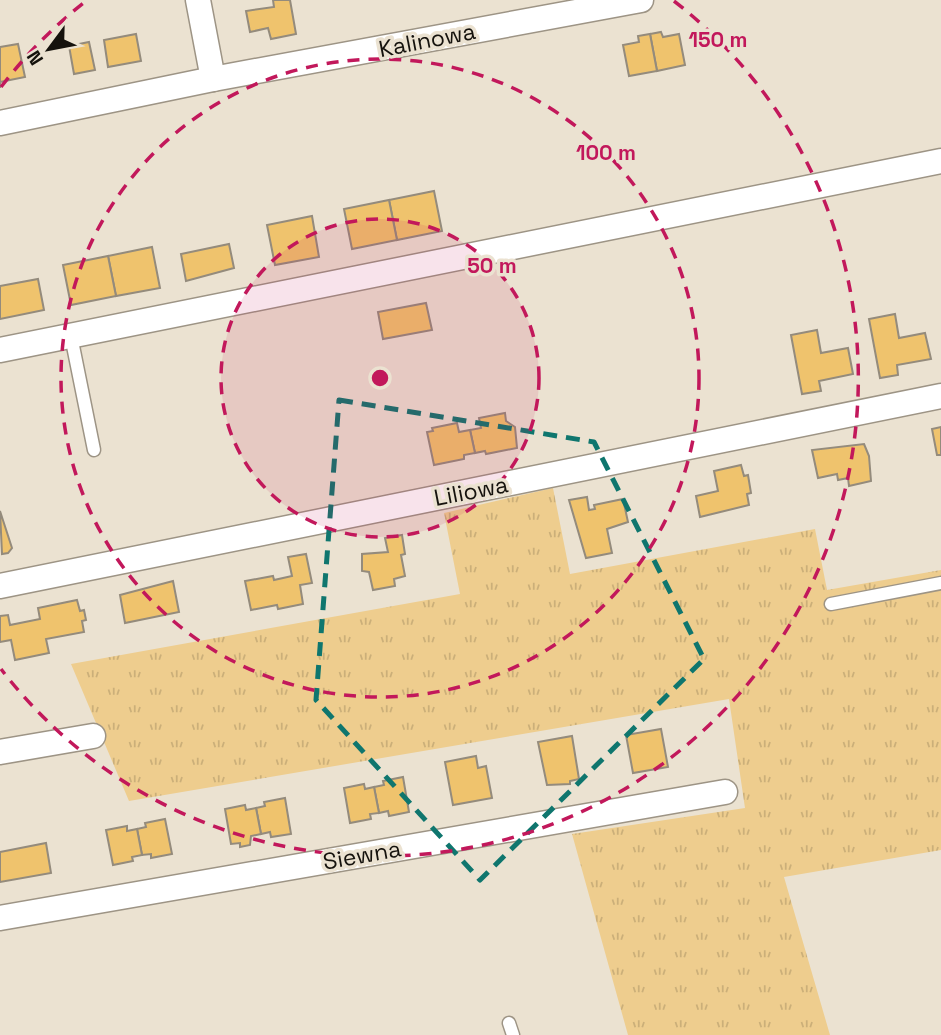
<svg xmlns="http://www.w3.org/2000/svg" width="941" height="1035" font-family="'Space Grotesk',sans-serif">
	<defs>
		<pattern id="grass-tufts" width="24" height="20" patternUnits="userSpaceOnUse" patternTransform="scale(1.75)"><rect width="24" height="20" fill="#eecd8e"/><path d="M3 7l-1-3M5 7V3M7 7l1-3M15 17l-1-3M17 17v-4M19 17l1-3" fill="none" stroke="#cbaf79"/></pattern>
	</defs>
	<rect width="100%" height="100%" fill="#ebe2d1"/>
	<polygon fill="url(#grass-tufts)" points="553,488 570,574 815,529 827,590 941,570 941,850 784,877 830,1035 628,1035 572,834 745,808 729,699 129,801 71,664 460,594 444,513"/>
	<g fill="#efc36d" stroke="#948b7c" stroke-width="2">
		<polygon points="273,0 290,0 296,34 271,39 268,28 250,32 246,11 274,7"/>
		<polygon points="661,32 663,37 679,34 685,65 657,71 650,34"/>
		<polygon points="136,34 141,61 108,67 104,40"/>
		<polygon points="650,34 657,71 629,76 623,45 639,42 638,36"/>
		<polygon points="89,42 95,70 74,74 69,46"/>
		<polygon points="18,44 25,77 0,82 0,88 0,47"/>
		<polygon points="434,191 442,231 397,240 389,200"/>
		<polygon points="389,200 397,240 352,249 344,209"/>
		<polygon points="312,216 319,257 275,265 267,225"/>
		<polygon points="229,244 234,268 186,281 181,254"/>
		<polygon points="152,247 160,288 116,296 108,256"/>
		<polygon points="108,256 116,296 71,305 63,265"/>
		<polygon points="38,279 44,310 0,319 0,286"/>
		<polygon points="426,303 432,330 383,339 378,312"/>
		<polygon points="895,314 899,338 925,333 931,359 897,365 898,375 880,378 869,319"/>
		<polygon points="817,330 821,353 848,348 853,374 819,381 821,391 802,394 791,335"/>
		<polygon points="505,413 506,421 515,427 517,448 486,454 485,451 475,453 470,430 481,428 479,418"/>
		<polygon points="457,423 459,432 470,430 475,453 464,455 464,459 434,465 427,432 433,431 432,428"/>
		<polygon points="941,427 941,455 937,455 932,429"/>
		<polygon points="864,444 869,456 871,481 849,486 848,478 838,480 837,474 818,478 812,450"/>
		<polygon points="741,465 744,476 748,475 751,493 747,494 749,505 700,517 696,496 718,491 714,471"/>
		<polygon points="587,497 589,510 595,509 594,505 623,499 628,522 607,529 612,553 586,558 569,500"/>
		<polygon points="0,511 12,548 8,553 2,554"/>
		<polygon points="402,535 405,554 401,555 405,576 394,579 395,586 373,590 369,572 362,571 362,554 388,552 385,538"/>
		<polygon points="306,554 312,583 300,585 303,604 278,609 277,605 251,610 245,581 273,576 274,580 292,576 288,557"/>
		<polygon points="173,581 179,612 125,623 120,595"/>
		<polygon points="77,600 80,611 84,610 86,620 82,621 84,632 46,639 49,653 15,660 11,640 0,642 0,616 8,615 10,625 40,619 38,608"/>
		<polygon points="661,729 668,767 633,773 626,735"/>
		<polygon points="572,736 579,779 570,781 570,784 547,785 538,742"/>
		<polygon points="476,756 478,768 486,766 492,798 453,805 445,762"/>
		<polygon points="403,777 409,812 389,816 388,811 379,813 374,787 384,785 383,781"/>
		<polygon points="364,784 365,789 374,787 379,813 370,814 371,819 350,823 344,788"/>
		<polygon points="285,798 291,834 271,837 270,832 261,834 256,808 265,806 264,802"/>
		<polygon points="245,805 246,810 256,808 261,834 251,836 250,845 240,847 240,843 231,844 225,809"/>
		<polygon points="165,819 172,854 151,858 151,854 142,855 137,829 146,827 145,823"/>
		<polygon points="127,826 127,831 137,829 142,855 132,857 133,861 113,865 106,830"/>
		<polygon points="46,843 51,873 0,882 0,852"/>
	</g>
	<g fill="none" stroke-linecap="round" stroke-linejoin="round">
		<g stroke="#9d9485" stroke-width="15">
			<g id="service">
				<polyline points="71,336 94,450"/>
				<polyline points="831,604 941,583"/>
				<polyline points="509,1023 513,1035"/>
			</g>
		</g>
		<g stroke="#9d9485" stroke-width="27">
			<g id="minor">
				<polyline points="198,0 213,79"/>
				<polyline points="0,123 213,79 641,0"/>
				<polyline points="0,350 941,161"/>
				<polyline points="0,586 941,396"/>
				<polyline points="0,752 93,736"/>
				<polyline points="0,918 725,792"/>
			</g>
		</g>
		<use href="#service" stroke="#fff" stroke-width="12"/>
		<use href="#minor" stroke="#fff" stroke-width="24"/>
	</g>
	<path fill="none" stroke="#0f766e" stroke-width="5" stroke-dasharray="14 9" stroke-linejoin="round" d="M339,400L594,442L704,659L480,880L316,700Z"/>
	<circle cx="380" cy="378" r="159" fill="#c2185b" fill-opacity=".12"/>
	<g fill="none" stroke="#c2185b" stroke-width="3.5" stroke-dasharray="12 9">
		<circle cx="380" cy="378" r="159"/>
		<circle cx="380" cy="378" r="319"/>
		<path d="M1 87A478 478 0 0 1 86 1M674 1A478 478 0 1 1 1 669"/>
	</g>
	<g text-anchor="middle" stroke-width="7" stroke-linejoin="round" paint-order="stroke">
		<g font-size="23" fill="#15120d" stroke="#ebe2d1">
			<text transform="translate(427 40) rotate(-11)" y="8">Kalinowa</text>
			<text transform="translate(471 491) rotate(-11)" y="8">Liliowa</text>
			<text transform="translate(362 855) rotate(-10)" y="8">Siewna</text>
		</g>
	</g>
	<circle cx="380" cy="378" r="10" fill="#c2185b" stroke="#ebe2d1" stroke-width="3.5"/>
	<g font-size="21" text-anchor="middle" font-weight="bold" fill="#c2185b" stroke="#ebe2d1" stroke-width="7" stroke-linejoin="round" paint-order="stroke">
		<text x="718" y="47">150 m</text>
		<text x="606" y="160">100 m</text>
		<text x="492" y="273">50 m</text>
	</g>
	<g transform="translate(49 49) rotate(238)" stroke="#ebe2d1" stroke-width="5" paint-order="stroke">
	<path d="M0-5L12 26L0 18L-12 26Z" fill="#15120d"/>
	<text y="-10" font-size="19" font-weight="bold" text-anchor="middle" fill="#15120d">N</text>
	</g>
</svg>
